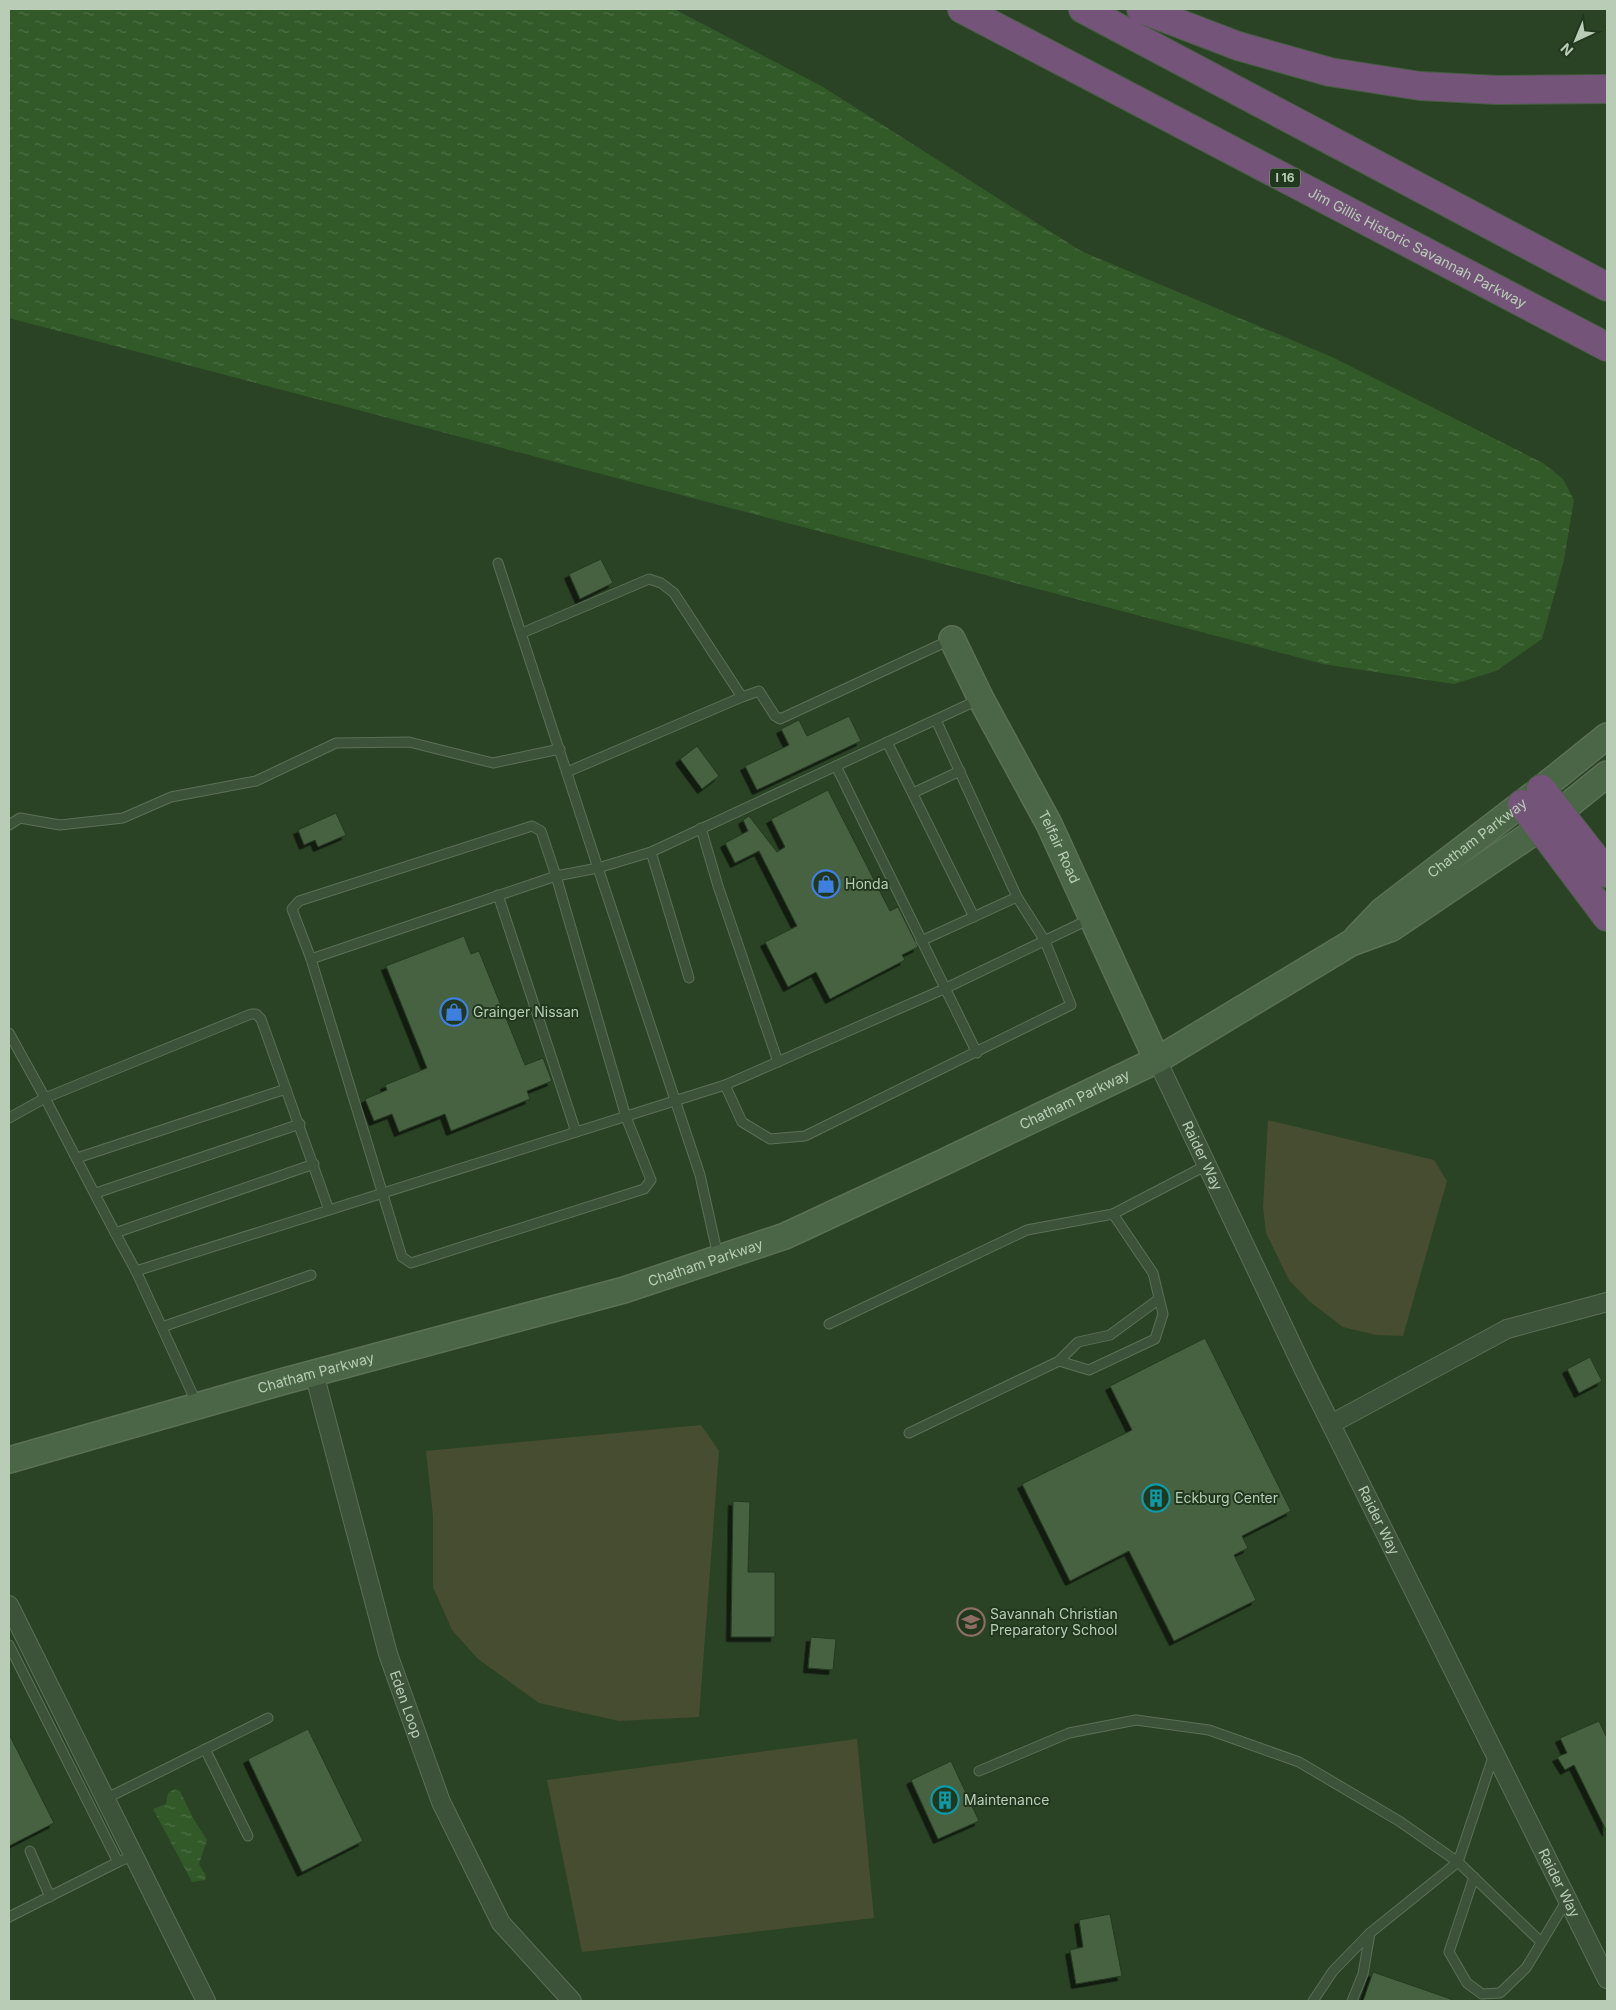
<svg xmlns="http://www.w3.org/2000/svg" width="1616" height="2010" font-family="Inter,sans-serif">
	<defs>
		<pattern id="water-ripples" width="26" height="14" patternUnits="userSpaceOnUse" patternTransform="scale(1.25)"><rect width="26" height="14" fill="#325a29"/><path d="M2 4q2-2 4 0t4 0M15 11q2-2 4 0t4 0" fill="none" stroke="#4e7046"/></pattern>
		<filter id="shadow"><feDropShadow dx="-4.5" dy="4.5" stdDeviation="0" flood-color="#0009"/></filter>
	</defs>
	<rect width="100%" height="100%" fill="#2a4324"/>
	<g fill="#474d31">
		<polygon points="1268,1120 1434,1160 1447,1181 1403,1336 1376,1335 1343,1327 1309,1301 1289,1280 1266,1233 1263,1207"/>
		<polygon points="701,1425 719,1451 699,1717 619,1721 539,1703 478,1659 452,1630 433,1587 433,1516 426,1451"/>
		<polygon points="857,1739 874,1918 582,1952 547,1780"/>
	</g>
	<g fill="url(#water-ripples)">
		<polygon points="9,9 674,9 823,87 1081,251 1332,357 1543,463 1563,479 1574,500 1564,560 1542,639 1496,671 1454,684 1323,664 9,318"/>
		<polygon points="175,1789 180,1791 193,1818 207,1840 199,1864 206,1876 205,1880 192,1882 153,1809 166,1804 168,1793"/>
	</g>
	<g fill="#476240" stroke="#243a20" filter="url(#shadow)">
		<polygon points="601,559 613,583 580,599 569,574"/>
		<polygon points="849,716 861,741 757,790 745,766 789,745 781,729 799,720 807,736"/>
		<polygon points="697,746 719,776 702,789 680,759"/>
		<polygon points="828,790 890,911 898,907 918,947 902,955 905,960 830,999 816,972 788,987 765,942 797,926 759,851 735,863 725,843 748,831 743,820 749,816 777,852 785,847 771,819"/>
		<polygon points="336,813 346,835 318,847 315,840 304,845 298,830"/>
		<polygon points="464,936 471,954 479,951 525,1065 543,1058 552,1081 527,1091 530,1099 451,1131 445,1114 399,1132 392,1114 374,1121 365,1099 387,1090 385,1085 427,1068 386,966"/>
		<polygon points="1205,1338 1291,1511 1242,1536 1248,1548 1234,1555 1256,1600 1174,1641 1129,1551 1070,1581 1022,1484 1132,1430 1110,1386"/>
		<polygon points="1590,1357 1602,1381 1579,1393 1567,1369"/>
		<polygon points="733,1501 750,1502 748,1572 775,1572 775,1637 731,1637"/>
		<polygon points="811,1637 836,1639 833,1670 808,1668"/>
		<polygon points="1599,1721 1607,1738 1607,1832 1574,1765 1565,1770 1557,1757 1567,1753 1560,1738"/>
		<polygon points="308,1729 363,1841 302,1872 248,1759"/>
		<polygon points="9,1734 54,1823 9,1846"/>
		<polygon points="951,1761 979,1821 938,1839 911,1780"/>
		<polygon points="1110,1914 1122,1976 1076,1984 1070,1950 1083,1947 1079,1920"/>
		<polygon points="1373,1972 1451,1999 1451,2001 1363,2001"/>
	</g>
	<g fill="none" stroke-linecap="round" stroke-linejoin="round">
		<g stroke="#5b7057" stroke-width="11">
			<g id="lane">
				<polyline points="522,633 649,579 661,583 674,593 742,697 759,691 775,716 780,719 950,640"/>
				<polyline points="887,742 974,917"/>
				<polyline points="836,766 977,1053"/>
				<polyline points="567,772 742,697"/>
				<polyline points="913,793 960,771"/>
				<polyline points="9,825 20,818 60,825 123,818 171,797 256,781 336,743 409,742 493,763 560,749"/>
				<polygon points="532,826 541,831 556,876 626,1117 651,1180 644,1189 411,1263 402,1257 311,959 292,909 299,901"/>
				<polyline points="701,828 718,886 778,1062"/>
				<polyline points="651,852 689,978"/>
				<polyline points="498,895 576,1132"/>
				<polyline points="921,941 1017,897"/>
				<polyline points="311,959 556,876 598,868 498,563"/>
				<polyline points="9,1033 45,1098 9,1118"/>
				<polyline points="725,1085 742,1122 770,1139 805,1136 1071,1005 1045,941 1017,897 936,720"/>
				<polyline points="77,1158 286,1089"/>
				<polyline points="96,1193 300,1124"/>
				<polyline points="115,1233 314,1164"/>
				<polyline points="718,1256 700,1175 598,868 651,852 980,699"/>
				<path d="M136,1271C104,1214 75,1155 45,1098L251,1014H256L261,1019L329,1210"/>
				<polyline points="829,1324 1027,1230 1113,1214 1207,1165"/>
				<polyline points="162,1327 311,1275"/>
				<polyline points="1059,1361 1078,1342 1110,1335 1159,1299"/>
				<polyline points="197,1404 136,1271 725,1085 944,989 1092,918"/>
				<polyline points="909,1433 1059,1361 1089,1370 1155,1339 1163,1314 1153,1273 1113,1214"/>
				<polyline points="9,1645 118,1862"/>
				<polyline points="205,1749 248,1836"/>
				<polyline points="979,1771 1069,1733 1136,1720 1209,1730 1299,1762 1399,1821 1458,1862 1541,1942"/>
				<polyline points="105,1799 268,1718"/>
				<polyline points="30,1851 50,1897"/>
				<polyline points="1474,1877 1449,1952 1467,1983 1482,1994 1500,1993 1526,1968 1567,1900"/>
				<polyline points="9,1917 118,1862 133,1856"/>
				<polyline points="1313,2001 1333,1971 1370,1933 1458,1862 1494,1754"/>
				<polyline points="1352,2001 1363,1974 1370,1933"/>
			</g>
		</g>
		<g stroke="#5b7057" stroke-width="20">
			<g id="street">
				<path id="s1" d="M1157,1060L1303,1368L1607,1979"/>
				<path id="s2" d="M314,1373L388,1654L441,1802L501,1923L572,2001"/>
				<polyline points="1331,1424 1507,1329 1607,1302"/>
				<polyline points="9,1605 206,2001"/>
			</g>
		</g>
		<g stroke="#5b7057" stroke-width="28">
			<g id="secondary">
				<path id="s3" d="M952,639L981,699L1049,824L1157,1060"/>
				<path id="s4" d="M1357,937L1383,910L1541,789L1607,736"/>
				<path id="s5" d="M9,1460L281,1382L624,1290L785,1236L944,1162L1157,1060L1351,943L1392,928L1540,828L1607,774"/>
			</g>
		</g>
		<g stroke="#485d44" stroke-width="30">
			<g id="highway">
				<path id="s6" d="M962,9L1607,347"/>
				<polyline points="1083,9 1607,287"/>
				<polyline points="1141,9 1238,46 1330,72 1420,86 1497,90 1607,89"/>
				<polyline points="1541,789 1607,873"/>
				<polyline points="1522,804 1607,917"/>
			</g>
		</g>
		<use href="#lane" stroke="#3d5339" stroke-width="9"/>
		<use href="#street" stroke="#3d5339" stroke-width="18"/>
		<use href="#secondary" stroke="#4b6647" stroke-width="25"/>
		<use href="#highway" stroke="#745579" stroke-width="28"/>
	</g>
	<defs>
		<g id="shop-ring" transform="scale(1.4375)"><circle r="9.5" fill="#22381e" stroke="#3f7fe0" stroke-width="1.5"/><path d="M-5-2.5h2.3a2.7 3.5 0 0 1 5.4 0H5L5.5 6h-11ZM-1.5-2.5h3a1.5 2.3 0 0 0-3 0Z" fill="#3f7fe0"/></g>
		<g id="building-ring" transform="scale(1.4375)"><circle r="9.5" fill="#22381e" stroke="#0f9aa8" stroke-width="1.5"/><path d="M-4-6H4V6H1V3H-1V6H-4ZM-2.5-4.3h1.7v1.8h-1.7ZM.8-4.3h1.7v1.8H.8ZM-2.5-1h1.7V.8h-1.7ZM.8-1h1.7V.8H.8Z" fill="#0f9aa8"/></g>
		<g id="school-ring" transform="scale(1.4375)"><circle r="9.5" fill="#22381e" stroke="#8d6e63" stroke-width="1.5"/><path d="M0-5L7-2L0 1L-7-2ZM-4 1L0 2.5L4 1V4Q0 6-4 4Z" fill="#8d6e63"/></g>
	</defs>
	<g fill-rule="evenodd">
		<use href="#shop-ring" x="826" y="884"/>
		<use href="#shop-ring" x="454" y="1012"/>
		<use href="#building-ring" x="1156" y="1498"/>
		<use href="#school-ring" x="971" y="1622"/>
		<use href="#building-ring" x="945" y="1800"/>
	</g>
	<g text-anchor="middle" stroke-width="4" stroke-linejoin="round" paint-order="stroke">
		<rect fill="#22381e" stroke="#8ca088" stroke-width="1" x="1270" y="168.5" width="30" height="19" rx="4"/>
		<g font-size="12" font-weight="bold" fill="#b9cdb6">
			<text x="1285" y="182">I 16</text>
		</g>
		<g font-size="14" fill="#b9cdb6" stroke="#22381e">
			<text dy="5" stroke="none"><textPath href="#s6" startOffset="514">Jim Gillis Historic Savannah Parkway</textPath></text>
			<text dy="5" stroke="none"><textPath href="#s4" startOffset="156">Chatham Parkway</textPath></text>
			<text dy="5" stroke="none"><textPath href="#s3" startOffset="234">Telfair Road</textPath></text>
			<text dy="5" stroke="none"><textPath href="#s5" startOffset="1128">Chatham Parkway</textPath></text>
			<text dy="5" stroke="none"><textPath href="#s1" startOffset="106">Raider Way</textPath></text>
			<text dy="5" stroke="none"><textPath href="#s5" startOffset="724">Chatham Parkway</textPath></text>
			<text dy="5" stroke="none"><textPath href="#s5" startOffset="319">Chatham Parkway</textPath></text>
			<text dy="5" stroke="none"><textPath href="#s1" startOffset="511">Raider Way</textPath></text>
			<text dy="5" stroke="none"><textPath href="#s2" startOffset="344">Eden Loop</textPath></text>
			<text dy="5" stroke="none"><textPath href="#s1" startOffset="916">Raider Way</textPath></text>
		</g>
		<g font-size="14" fill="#b9cdb6" stroke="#22381e" text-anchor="start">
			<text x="845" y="889">Honda</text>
			<text x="473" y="1017">Grainger Nissan</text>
			<text x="1175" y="1503">Eckburg Center</text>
			<text x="990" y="1619">Savannah Christian<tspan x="990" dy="16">Preparatory School</tspan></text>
			<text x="964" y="1805">Maintenance</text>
		</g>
	</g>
	<rect width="1616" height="2010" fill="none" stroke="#b9cdb6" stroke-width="20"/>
	<g transform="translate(1576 40) rotate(224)" stroke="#22381e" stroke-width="4" paint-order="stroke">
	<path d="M0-4L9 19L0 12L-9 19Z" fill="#b9cdb6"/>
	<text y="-8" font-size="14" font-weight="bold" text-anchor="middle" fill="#b9cdb6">N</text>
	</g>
</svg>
